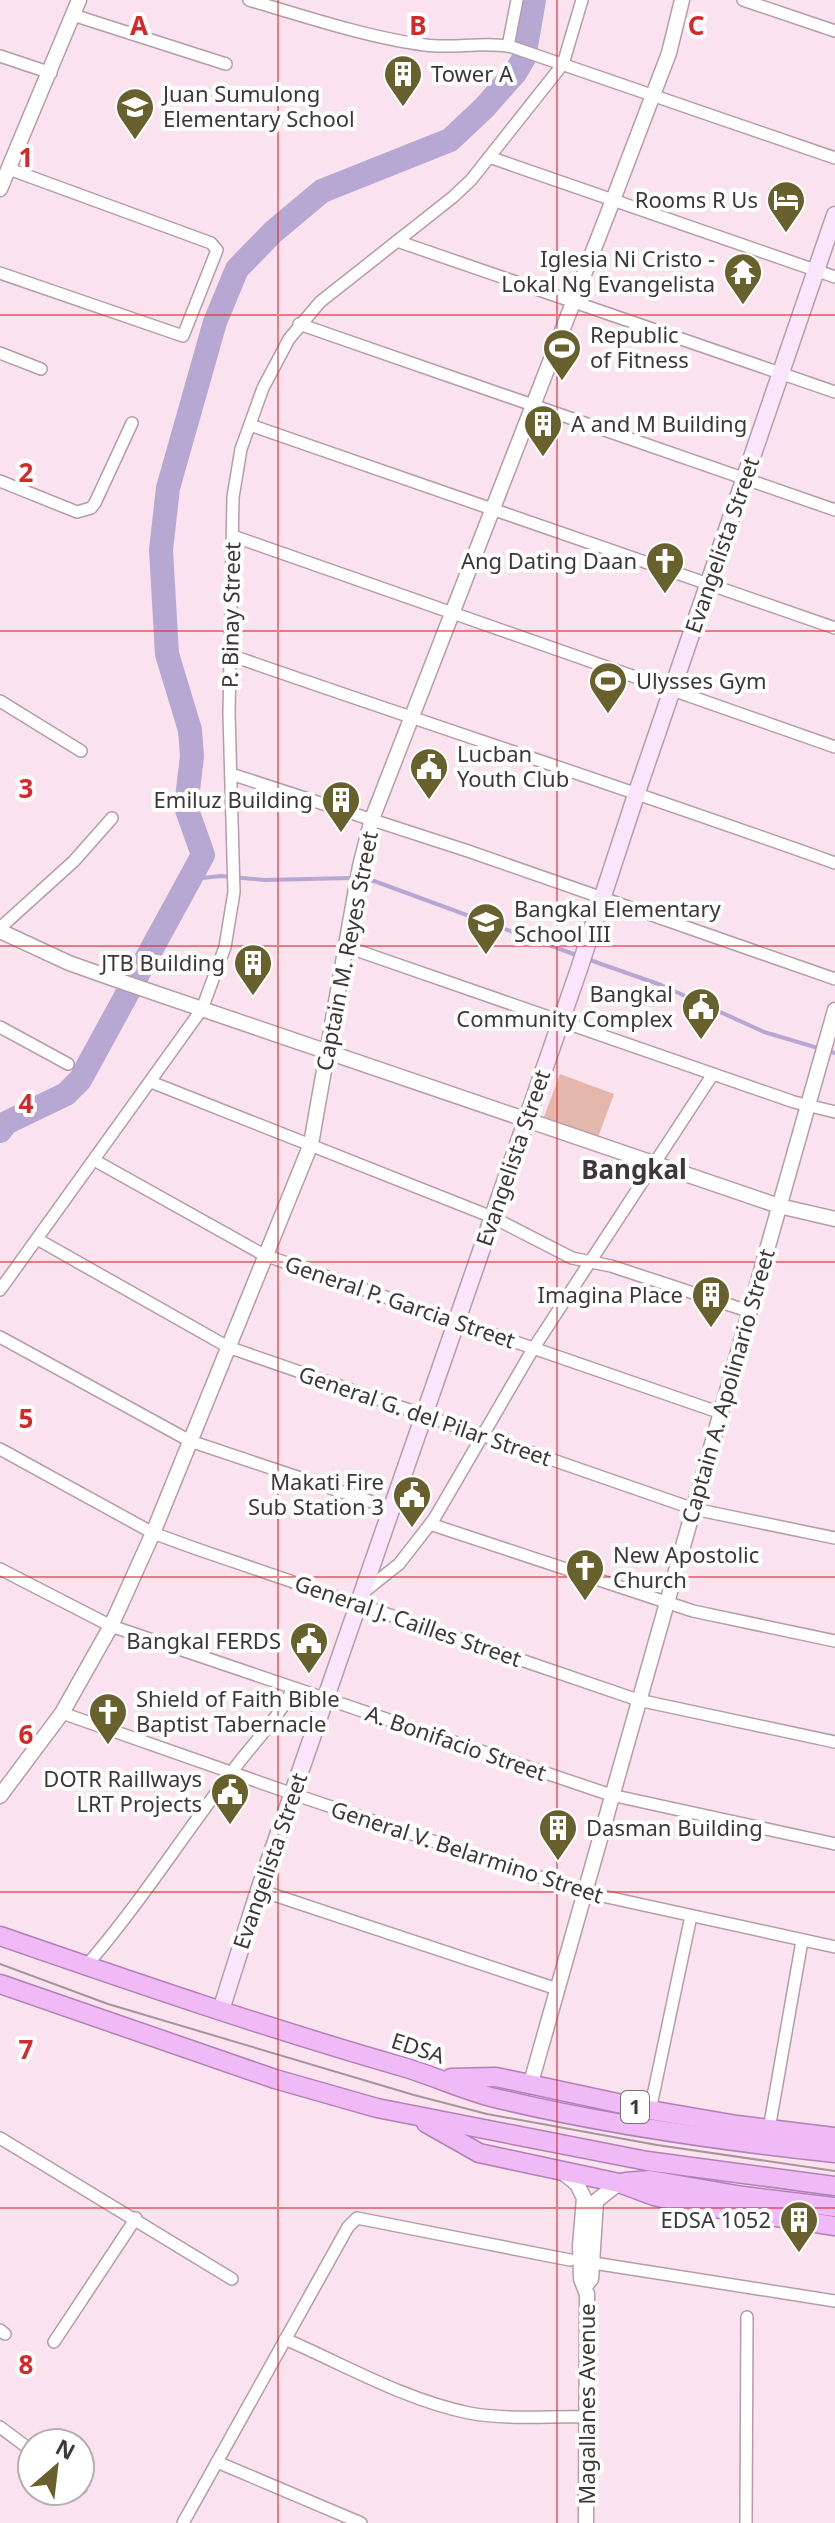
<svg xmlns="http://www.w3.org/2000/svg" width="835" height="2523" font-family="'Noto Sans',sans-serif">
	<rect width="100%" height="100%" fill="#fae2ee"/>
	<polygon fill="#e4b7ad" points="560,1074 614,1094 598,1137 544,1117"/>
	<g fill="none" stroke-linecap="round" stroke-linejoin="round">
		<g stroke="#b6a8d2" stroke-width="4">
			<polyline points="192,879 221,876 264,880 352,878"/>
			<polyline points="361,879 374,881 579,956"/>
			<polyline points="587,959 661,985 764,1032 835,1053"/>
		</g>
		<polyline stroke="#b6a8d2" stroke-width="24" points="0,1131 6,1123 66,1094 80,1080 203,855 186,807 192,756 190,730 167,654 161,550 168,488 215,322 237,269 273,232 322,191 450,140 484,108 515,73 524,58 534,0"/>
		<g stroke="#b49da9" stroke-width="14">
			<g id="minor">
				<path d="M249,0C303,16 370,38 425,45C455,49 483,41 512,47L835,158"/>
				<polyline points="743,0 835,31"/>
				<polyline points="73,15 226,64"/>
				<polyline points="508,46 517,0"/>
				<polyline points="0,56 51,73"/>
				<polyline points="489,157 835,277"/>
				<polyline points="397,241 835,392"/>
				<polyline points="0,273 183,336 217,250 211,243 9,169"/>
				<polyline points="299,324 835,510"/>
				<polyline points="0,353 41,369"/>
				<polyline points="250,425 835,628"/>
				<polyline points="0,481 77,512 91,508 95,503 132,423"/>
				<polyline points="233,536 835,747"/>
				<path d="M230,655C431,725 634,791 835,863"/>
				<polyline points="0,701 81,751"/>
				<polyline points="231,774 468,851 835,979"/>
				<polyline points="0,928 74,861 112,818"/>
				<polyline points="347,947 794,1102 835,1112"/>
				<polyline points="0,1027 68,1064"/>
				<polyline points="151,1082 492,1217 572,1258 611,1266 751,1312"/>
				<polyline points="94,1160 264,1255 721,1413"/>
				<polyline points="37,1239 228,1347 694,1509 835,1538"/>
				<polyline points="0,1290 202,1009 225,947 234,892 229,714 233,497 241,449 263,388 289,339 320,302 453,197 471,180 563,64 582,0"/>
				<polyline points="0,1337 190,1441 393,1509"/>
				<polyline points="0,1449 153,1533 194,1548 638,1700 835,1742"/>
				<polyline points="430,1524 693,1611 835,1641"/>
				<polyline points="0,1569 111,1626 611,1795 835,1844"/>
				<polyline points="365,1591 399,1564 434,1519 533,1349 713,1074"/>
				<polyline points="62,1713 293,1794 584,1892 835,1947"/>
				<polyline points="259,1890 557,1989"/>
				<path d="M86,1966C139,1905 182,1837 231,1773C251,1745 278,1720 293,1688"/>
				<polyline points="650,2110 691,1916"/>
				<polyline points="769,2129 802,1941"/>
				<polyline points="0,2138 232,2279"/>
				<polyline points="587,2262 835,2301"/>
				<polyline points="0,2330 5,2334"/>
				<path d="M285,2339C345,2365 405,2400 469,2413C507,2420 548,2416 587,2417"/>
				<polyline points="54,2342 136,2218"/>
				<polyline points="0,2427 32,2451"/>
				<polyline points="217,2462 361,2523"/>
				<polyline points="80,2488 81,2488"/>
				<polyline points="183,2523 348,2227 357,2218 570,2260"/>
				<polyline points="746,2523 747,2317"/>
			</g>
		</g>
		<g stroke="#b49da9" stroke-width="17">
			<g id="tertiary">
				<polyline points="0,189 79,0"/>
				<polyline points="0,931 69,963 117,980 779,1206 835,1219"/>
				<polyline points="0,1796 62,1713 111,1626 153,1533 311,1144 360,866 372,819 613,200 669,53 682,0"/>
				<polyline points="530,2086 835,1010"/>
				<polyline points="561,2171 577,2184 584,2198 580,2246 581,2279 587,2294 586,2523"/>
				<polyline points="586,2285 591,2279 596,2201 619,2183"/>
			</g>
		</g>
		<g stroke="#b49da9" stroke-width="19">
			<polyline id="secondary" points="221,2010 259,1890 579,969 637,792 835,215"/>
		</g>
		<g stroke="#b081b4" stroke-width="21">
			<g id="trunk">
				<path d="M0,1936C133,1982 267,2028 403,2067C434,2076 463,2090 495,2098C606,2125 721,2141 835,2153"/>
				<polyline points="0,1984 275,2079 377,2108 647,2161 835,2186"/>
				<polyline points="451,2078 496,2077 650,2110 737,2125 835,2137"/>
				<polyline points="426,2123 479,2153 619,2183 654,2196 689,2204 835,2226"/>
				<polyline points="625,2182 650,2180 743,2196 835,2207"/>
			</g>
		</g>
		<use href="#minor" stroke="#fff" stroke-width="11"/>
		<use href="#tertiary" stroke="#fff" stroke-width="14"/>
		<use href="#secondary" stroke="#fae5fc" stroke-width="16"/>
		<use href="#trunk" stroke="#f0baf7" stroke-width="18"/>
		<polyline stroke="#a6949d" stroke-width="2" points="0,1964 108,2004 414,2095 487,2114 657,2145 835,2171"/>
	</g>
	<path fill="none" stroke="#d62828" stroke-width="2" stroke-opacity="0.55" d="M278,0V2523M557,0V2523M0,315H835M0,631H835M0,946H835M0,1262H835M0,1577H835M0,1892H835M0,2208H835"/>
	<defs>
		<g id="building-pin" transform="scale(2)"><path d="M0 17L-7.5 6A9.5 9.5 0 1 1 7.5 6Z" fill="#68602d" stroke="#fff"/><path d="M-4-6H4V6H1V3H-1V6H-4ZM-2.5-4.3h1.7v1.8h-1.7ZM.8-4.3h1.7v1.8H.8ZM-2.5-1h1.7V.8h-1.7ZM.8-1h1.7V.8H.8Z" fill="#fff"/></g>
		<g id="school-pin" transform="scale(2)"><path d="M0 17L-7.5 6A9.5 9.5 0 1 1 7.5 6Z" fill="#68602d" stroke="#fff"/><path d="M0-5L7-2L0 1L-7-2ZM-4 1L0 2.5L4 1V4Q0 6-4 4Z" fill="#fff"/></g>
		<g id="hotel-pin" transform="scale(2)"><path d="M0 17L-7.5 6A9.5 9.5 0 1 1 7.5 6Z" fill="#68602d" stroke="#fff"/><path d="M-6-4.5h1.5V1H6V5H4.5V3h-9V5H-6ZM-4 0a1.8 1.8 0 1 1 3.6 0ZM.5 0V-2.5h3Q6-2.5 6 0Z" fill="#fff"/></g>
		<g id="temple-pin" transform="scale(2)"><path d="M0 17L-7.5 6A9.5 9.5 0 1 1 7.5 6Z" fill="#68602d" stroke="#fff"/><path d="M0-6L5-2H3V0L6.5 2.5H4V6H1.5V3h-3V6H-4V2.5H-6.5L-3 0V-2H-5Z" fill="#fff"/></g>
		<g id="stadium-pin" transform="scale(2)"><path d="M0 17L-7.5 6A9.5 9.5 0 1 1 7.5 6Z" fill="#68602d" stroke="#fff"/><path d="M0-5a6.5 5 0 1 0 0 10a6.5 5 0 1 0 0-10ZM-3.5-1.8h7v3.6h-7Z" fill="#fff"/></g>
		<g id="church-pin" transform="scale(2)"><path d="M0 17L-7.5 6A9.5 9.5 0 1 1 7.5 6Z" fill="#68602d" stroke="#fff"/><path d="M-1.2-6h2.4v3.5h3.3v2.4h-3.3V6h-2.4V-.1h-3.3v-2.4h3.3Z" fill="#fff"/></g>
		<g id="civic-pin" transform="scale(2)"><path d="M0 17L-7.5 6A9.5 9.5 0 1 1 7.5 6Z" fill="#68602d" stroke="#fff"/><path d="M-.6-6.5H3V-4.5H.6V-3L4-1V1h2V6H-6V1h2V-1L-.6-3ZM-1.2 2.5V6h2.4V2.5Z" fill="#fff"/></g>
	</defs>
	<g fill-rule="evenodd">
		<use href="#building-pin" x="403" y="74"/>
		<use href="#school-pin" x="135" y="107"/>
		<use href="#hotel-pin" x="786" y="200"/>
		<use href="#temple-pin" x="743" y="272"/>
		<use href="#stadium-pin" x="562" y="348"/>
		<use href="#building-pin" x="543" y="424"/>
		<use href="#church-pin" x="665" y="561"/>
		<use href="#stadium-pin" x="608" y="681"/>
		<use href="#civic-pin" x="429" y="767"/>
		<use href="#building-pin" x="341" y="800"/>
		<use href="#school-pin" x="486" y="922"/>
		<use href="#building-pin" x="253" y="963"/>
		<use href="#civic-pin" x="701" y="1007"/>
		<use href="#building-pin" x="711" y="1295"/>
		<use href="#civic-pin" x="412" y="1495"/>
		<use href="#church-pin" x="585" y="1568"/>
		<use href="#civic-pin" x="309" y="1641"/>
		<use href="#church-pin" x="108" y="1712"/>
		<use href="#civic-pin" x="230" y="1792"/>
		<use href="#building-pin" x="558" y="1828"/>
		<use href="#building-pin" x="799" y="2220"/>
	</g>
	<g text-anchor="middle" stroke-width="8" stroke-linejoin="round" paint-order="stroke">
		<rect fill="#fff" stroke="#797275" stroke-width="2" x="621" y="2091" width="28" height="32" rx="6"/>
		<g font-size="20" font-weight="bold" fill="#3f363a">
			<text x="635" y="2114">1</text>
		</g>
		<g font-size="22" fill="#3f363a" stroke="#fff" text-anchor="end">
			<text x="431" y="82" text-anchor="start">Tower A</text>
			<text x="163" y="102" text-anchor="start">Juan Sumulong<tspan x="163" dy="25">Elementary School</tspan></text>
			<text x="758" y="208">Rooms R Us</text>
			<text x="715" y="267">Iglesia Ni Cristo -<tspan x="715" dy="25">Lokal Ng Evangelista</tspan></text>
			<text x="590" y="343" text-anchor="start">Republic<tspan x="590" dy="25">of Fitness</tspan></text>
			<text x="571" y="432" text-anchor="start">A and M Building</text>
			<text x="637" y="569">Ang Dating Daan</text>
			<text x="636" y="689" text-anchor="start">Ulysses Gym</text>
			<text x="457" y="762" text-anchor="start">Lucban<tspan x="457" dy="25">Youth Club</tspan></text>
			<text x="313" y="808">Emiluz Building</text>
			<text x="514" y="917" text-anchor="start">Bangkal Elementary<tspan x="514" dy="25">School III</tspan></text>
			<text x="225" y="971">JTB Building</text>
			<text x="673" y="1002">Bangkal<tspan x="673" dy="25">Community Complex</tspan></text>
			<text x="683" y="1303">Imagina Place</text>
			<text x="384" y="1490">Makati Fire<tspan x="384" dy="25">Sub Station 3</tspan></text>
			<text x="613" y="1563" text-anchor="start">New Apostolic<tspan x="613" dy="25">Church</tspan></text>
			<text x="281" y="1649">Bangkal FERDS</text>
			<text x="136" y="1707" text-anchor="start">Shield of Faith Bible<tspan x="136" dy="25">Baptist Tabernacle</tspan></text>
			<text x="202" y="1787">DOTR Raillways<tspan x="202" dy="25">LRT Projects</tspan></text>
			<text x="586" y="1836" text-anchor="start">Dasman Building</text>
			<text x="771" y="2228">EDSA 1052</text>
		</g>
		<g font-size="22" fill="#3f363a" stroke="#fff">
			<text transform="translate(722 545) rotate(-71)" y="8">Evangelista Street</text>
			<text transform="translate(231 615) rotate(-89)" y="8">P. Binay Street</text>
			<text transform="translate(347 951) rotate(-79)" y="8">Captain M. Reyes Street</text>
			<text transform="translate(513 1158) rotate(-71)" y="8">Evangelista Street</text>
			<text transform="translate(400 1302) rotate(19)" y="8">General P. Garcia Street</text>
			<text transform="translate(728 1386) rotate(-74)" y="8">Captain A. Apolinario Street</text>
			<text transform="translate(425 1416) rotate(19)" y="8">General G. del Pilar Street</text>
			<text transform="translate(408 1621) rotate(19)" y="8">General J. Cailles Street</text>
			<text transform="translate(456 1743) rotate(19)" y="8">A. Bonifacio Street</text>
			<text transform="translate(467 1852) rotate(18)" y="8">General V. Belarmino Street</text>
			<text transform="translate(270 1861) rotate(-71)" y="8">Evangelista Street</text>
			<text transform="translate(418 2048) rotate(18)" y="8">EDSA</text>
			<text transform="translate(587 2404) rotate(-90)" y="8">Magallanes Avenue</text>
		</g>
		<g font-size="26" font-weight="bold" fill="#3f363a" stroke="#fff">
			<text x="634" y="1179">Bangkal</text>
		</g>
	</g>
	<g font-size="26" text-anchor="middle" font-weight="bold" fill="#d62828" stroke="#fff" stroke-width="8" stroke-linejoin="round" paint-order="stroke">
		<text x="139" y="35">A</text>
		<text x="418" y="35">B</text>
		<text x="696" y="35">C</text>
		<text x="26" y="167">1</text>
		<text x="26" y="482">2</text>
		<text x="26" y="798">3</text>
		<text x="26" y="1113">4</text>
		<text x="26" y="1428">5</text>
		<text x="26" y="1744">6</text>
		<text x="26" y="2059">7</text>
		<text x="26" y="2374">8</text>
	</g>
	<g transform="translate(56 2467) rotate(28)"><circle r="38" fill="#ffffff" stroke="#b2afb0" stroke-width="2"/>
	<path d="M0-6L14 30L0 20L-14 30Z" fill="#68602d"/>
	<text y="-12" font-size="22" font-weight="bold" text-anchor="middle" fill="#3f363a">N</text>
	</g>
</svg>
